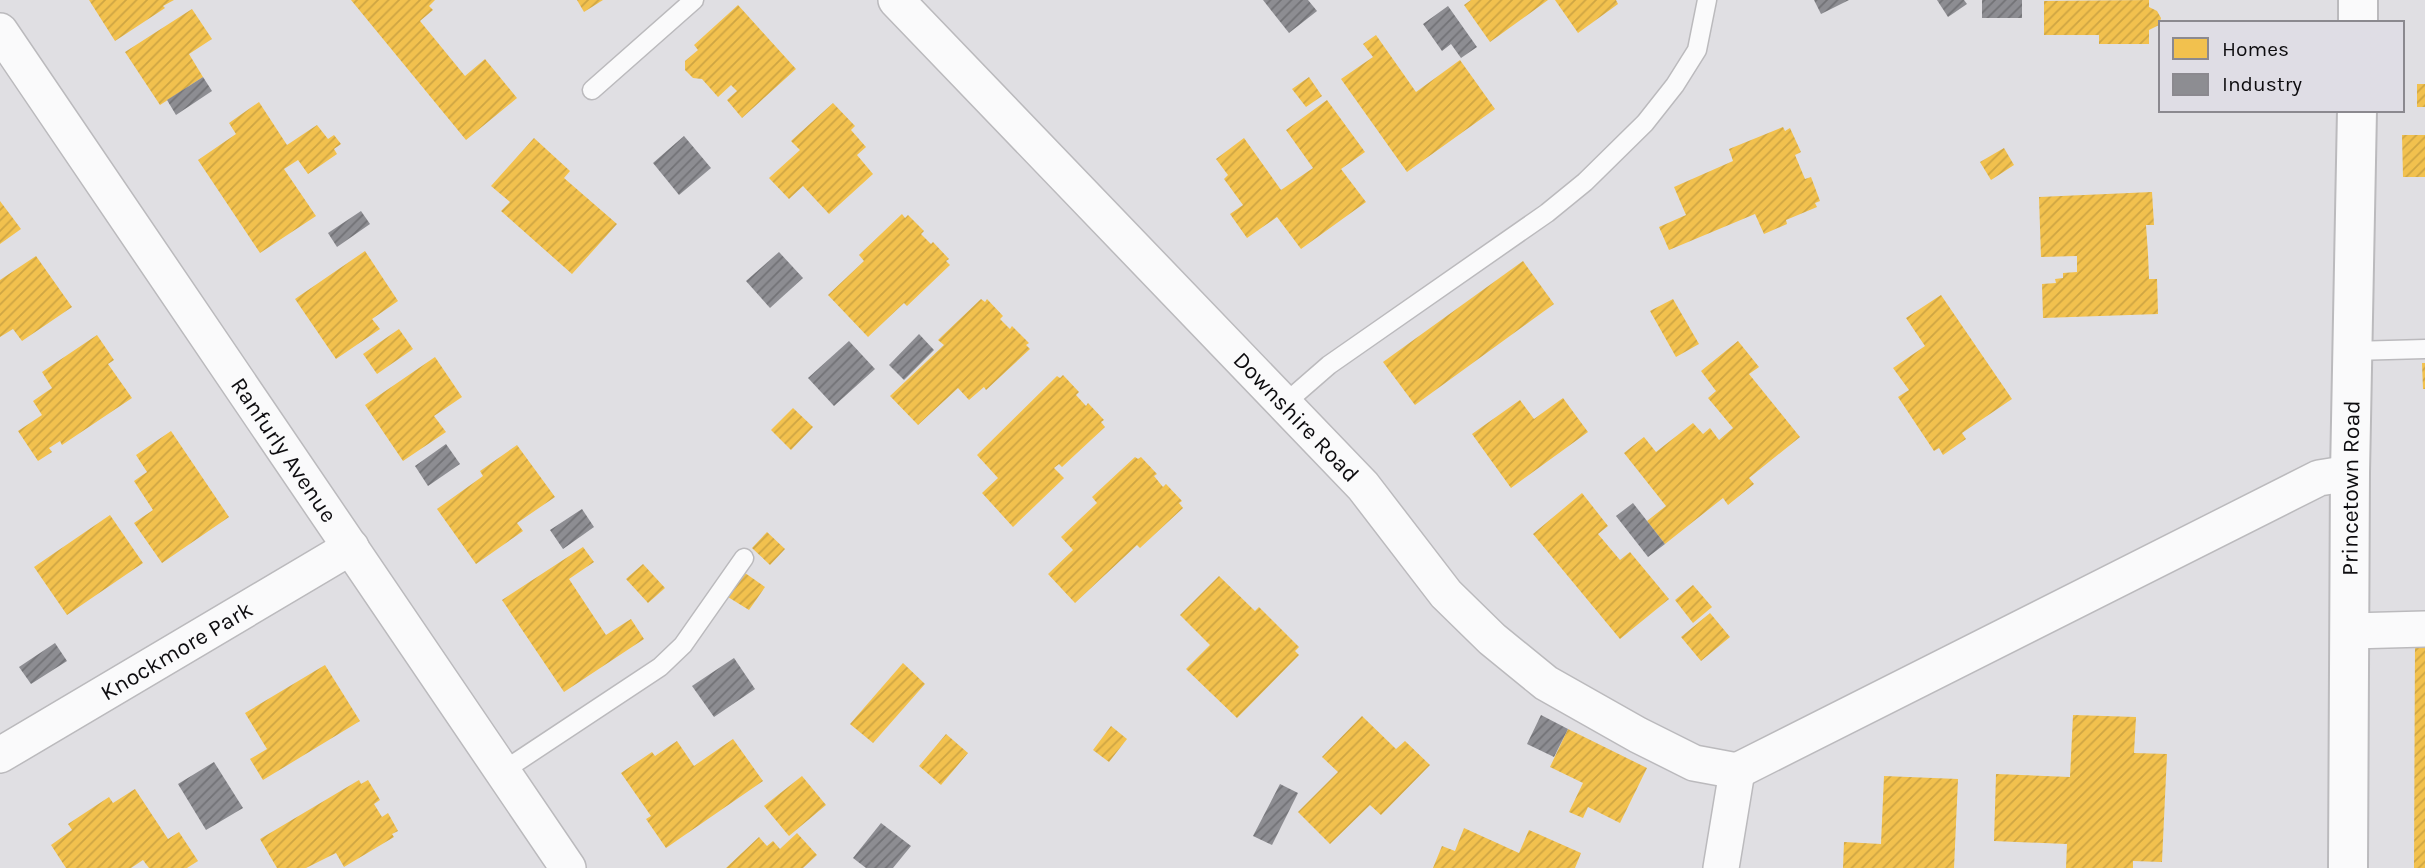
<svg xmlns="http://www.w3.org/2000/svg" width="2425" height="868" font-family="Karla,sans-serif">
	<defs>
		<pattern id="homes-hatch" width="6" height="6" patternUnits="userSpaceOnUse" patternTransform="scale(1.75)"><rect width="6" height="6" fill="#f2c14e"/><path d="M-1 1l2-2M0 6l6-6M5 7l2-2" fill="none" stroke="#cea543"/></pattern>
		<pattern id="industry-hatch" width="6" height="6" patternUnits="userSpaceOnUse" patternTransform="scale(1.75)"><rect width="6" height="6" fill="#8d8d92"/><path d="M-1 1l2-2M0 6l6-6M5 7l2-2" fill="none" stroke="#727276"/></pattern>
	</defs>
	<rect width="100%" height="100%" fill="#e0dfe3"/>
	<g fill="url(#homes-hatch)">
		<polygon points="89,0 174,0 163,6 165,8 115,41"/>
		<polygon points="351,0 435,0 429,6 433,10 420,21 465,76 485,59 517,98 466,140"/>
		<polygon points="577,0 603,0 584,12"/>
		<polygon points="1471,0 1548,0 1490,42 1464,5"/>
		<polygon points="1555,0 1616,0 1618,4 1578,33"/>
		<polygon points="2149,0 2149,7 2157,11 2161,18 2159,25 2149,30 2149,44 2099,44 2099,35 2044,35 2044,1"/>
		<polygon points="738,5 796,69 742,118 727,100 737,91 731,85 718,97 702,79 693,78 685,70 685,61 698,50 694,45"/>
		<polygon points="192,9 212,39 189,54 203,77 160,105 125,52"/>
		<polygon points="1376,35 1416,92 1460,60 1495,109 1407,172 1341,79 1373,57 1363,44"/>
		<polygon points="1309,77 1322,96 1306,107 1292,89"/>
		<rect x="2417" y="84" width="8" height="23"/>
		<polygon points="1327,100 1365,152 1341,169 1366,202 1301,249 1277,217 1247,238 1230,214 1243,205 1224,179 1228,175 1216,159 1244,138 1281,190 1313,168 1286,130"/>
		<polygon points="259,102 287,145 317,125 328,139 334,135 341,144 334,149 337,154 308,174 298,160 284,169 316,216 260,253 198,160 236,134 229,123"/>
		<polygon points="833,103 855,126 851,130 866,147 857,155 873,174 829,214 803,186 789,199 769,178 800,150 791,141"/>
		<polygon points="1783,127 1785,131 1790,128 1801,152 1795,155 1805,179 1811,177 1820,201 1815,203 1817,207 1786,220 1787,224 1764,234 1755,214 1669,250 1659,227 1686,215 1674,187 1733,161 1729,149"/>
		<polygon points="2402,135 2425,135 2425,177 2403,177"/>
		<polygon points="534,138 570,171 564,178 617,224 572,274 501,211 510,202 491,186"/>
		<polygon points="2004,148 2014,165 1991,180 1980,162"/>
		<polygon points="2152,192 2154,225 2146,225 2148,254 2149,279 2157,279 2158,314 2043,318 2042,284 2056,283 2055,279 2063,278 2063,273 2077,272 2077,256 2041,257 2039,197"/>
		<polygon points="0,201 21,229 0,244"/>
		<polygon points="902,214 905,218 908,215 924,231 921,234 931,244 933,242 949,259 946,261 950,265 907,306 904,303 868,337 828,295 864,261 859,255"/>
		<polygon points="365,251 398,301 372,319 380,329 336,359 295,299"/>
		<polygon points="36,256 72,307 22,341 13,329 0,337 0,280"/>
		<polygon points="1523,261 1554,304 1415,405 1383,362"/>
		<polygon points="1941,295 2012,399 1962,433 1966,439 1943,455 1939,448 1934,451 1898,397 1909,390 1893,368 1925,346 1906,318"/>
		<polygon points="981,299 985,302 987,299 1003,316 1000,319 1010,329 1012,326 1029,343 1026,345 1030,349 986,390 984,387 969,400 958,388 918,425 890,396 944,345 938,340"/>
		<polygon points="1673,299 1699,344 1676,357 1650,311"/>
		<polygon points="399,329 413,349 377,374 363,354"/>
		<polygon points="97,335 114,360 108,364 132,398 62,445 60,441 49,448 52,452 38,461 18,431 42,415 33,401 52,388 42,372"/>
		<polygon points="1738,341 1759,367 1749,374 1800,437 1749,478 1754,484 1728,505 1723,498 1665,544 1647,521 1666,506 1624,453 1644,437 1656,452 1693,423 1703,434 1710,428 1719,440 1733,428 1708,398 1716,391 1701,371"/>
		<polygon points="435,357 462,397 434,416 446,432 403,461 365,405"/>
		<polygon points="2422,363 2425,363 2425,389 2423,389"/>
		<polygon points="1063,375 1079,392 1076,395 1086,406 1088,403 1104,420 1101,422 1105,427 1062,467 1059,464 1054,468 1064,478 1013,527 982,493 998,478 977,455 1057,376 1060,378"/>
		<polygon points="1563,398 1588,432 1511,488 1472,434 1520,400 1534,419"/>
		<polygon points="793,408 813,427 791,450 771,430"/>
		<polygon points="171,431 229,517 162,563 134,523 153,510 134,481 147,472 136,455"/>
		<polygon points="517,445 555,497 517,523 523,531 476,564 437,509 483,476 480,471"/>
		<polygon points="1135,457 1138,459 1141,457 1157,474 1154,476 1163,487 1166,484 1182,501 1179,503 1183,508 1140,548 1137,545 1075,603 1048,574 1073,550 1061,537 1097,503 1092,497"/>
		<polygon points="1582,493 1608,526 1598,534 1620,560 1630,552 1669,599 1620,639 1533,534"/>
		<polygon points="110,515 143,563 67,615 34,567"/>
		<polygon points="767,532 785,549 770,565 752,548"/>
		<polygon points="583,547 594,562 569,579 606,635 631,619 644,639 564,692 502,600"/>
		<polygon points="643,564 665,588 648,603 626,579"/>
		<polygon points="745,573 765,587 749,610 728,597"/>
		<polygon points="1219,576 1255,611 1259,607 1299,647 1295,651 1299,655 1237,718 1186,669 1210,645 1180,615"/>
		<polygon points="1693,585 1712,607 1693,623 1675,600"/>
		<polygon points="1710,613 1730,637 1701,661 1681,637"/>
		<polygon points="2415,645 2425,645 2425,868 2414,868"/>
		<polygon points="903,663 925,684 873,743 850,724"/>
		<polygon points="325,665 360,721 263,780 250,759 267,749 245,713"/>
		<polygon points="2073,715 2136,717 2134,753 2167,754 2162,862 2133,861 2133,868 2066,868 2067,844 1994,841 1996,774 2070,777"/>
		<polygon points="1362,716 1396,749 1405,741 1430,765 1381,815 1370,805 1330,844 1298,812 1338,772 1322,757"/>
		<polygon points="1111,726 1127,739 1109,762 1093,750"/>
		<polygon points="1568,729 1647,768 1620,823 1588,807 1583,818 1569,812 1583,783 1550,767"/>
		<polygon points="946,734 968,753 941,785 919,766"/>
		<polygon points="733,739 763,781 666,848 646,819 651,816 621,773 652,752 655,756 677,741 694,766"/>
		<polygon points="802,776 826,805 789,836 764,806"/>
		<polygon points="1884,776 1958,779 1954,868 1843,868 1844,842 1881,844"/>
		<polygon points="359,780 361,784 368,780 380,800 374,804 382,817 388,813 398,831 392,834 394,837 344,867 336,853 306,868 277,868 260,839"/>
		<polygon points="135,789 168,839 179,832 198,861 187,868 149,868 143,860 131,868 66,868 51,845 72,830 68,824 109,797 113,803"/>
		<polygon points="1464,828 1519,853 1529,830 1581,853 1575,868 1433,868 1442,846 1455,851"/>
		<polygon points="797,833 817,855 803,868 726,868 759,837 767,846 773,841 780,849"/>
	</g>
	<g fill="url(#industry-hatch)">
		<polygon points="1263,0 1308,0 1317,11 1289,33"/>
		<polygon points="1814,0 1849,0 1821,14"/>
		<polygon points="1937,0 1964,0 1967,4 1948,17"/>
		<rect x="1982" y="0" width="40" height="18"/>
		<polygon points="1448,6 1477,47 1461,58 1451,44 1442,51 1423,24"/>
		<polygon points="203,77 212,91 176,115 167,100"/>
		<polygon points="684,136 711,168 679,195 653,163"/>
		<polygon points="361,211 370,224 337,247 328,233"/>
		<polygon points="779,252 803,278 770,308 746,281"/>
		<polygon points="919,334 934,350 904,380 889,365"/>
		<polygon points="849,341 875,369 834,406 808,378"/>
		<polygon points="446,444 460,464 428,486 415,466"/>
		<polygon points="1633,503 1665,544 1648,557 1616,516"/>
		<polygon points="582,509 594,527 563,549 550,530"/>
		<polygon points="55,643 67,661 31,684 19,667"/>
		<polygon points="734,658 755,689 714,717 692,686"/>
		<polygon points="1541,715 1568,729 1554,757 1527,744"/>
		<polygon points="214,762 243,808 206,830 178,784"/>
		<polygon points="1280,784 1298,793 1272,845 1253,836"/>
		<polygon points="881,823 911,846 893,868 866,868 853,858"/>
	</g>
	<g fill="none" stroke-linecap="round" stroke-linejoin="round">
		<g stroke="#bbbabd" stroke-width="21">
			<g id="service">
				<polyline points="592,90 694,0"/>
				<polyline points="2352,351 2425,349"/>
				<polyline points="1283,405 1329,365 1547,213 1585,182 1645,123 1675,85 1697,50 1707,0"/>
				<polyline points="503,771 660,667 683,645 744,558"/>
			</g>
		</g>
		<g stroke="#bbbabd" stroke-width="38">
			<g id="minor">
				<path id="s1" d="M896,0L1363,486L1446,594L1492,639L1546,683L1638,735L1694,763L1737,771"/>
				<path id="s2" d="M0,31L568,868"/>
				<polyline points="2351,631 2425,629"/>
				<path id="s3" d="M0,755L351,547"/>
				<polyline points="1737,771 2319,478 2350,473"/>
				<polyline points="1721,868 1737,771"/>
			</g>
		</g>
		<g stroke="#bbbabd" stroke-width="42">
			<g id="tertiary">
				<polyline points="2358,23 2358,0"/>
				<path id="s4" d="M2348,868L2350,473L2357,110"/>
			</g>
		</g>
		<use href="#service" stroke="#fafafb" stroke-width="18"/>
		<use href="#minor" stroke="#fafafb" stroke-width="35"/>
		<use href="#tertiary" stroke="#fafafb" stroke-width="38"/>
	</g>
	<g text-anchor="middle" stroke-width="7" stroke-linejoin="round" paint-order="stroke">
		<g font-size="23" fill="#0d0c0f" stroke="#dfdde5">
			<text dy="8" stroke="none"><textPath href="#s1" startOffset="578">Downshire Road</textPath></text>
			<text dy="8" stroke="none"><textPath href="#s2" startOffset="506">Ranfurly Avenue</textPath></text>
			<text dy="8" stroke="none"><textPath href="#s4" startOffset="380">Princetown Road</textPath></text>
			<text dy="8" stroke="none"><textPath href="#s3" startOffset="205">Knockmore Park</textPath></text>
		</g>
	</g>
	<rect x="2159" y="21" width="245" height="91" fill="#dfdde5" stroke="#8b898f" stroke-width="2"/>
	<rect x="2173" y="38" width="35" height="21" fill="#f2c14e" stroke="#8b898f" stroke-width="2"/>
	<text x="2222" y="56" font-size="21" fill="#0d0c0f">Homes</text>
	<rect x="2173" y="74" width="35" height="21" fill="#8d8d92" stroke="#8b898f" stroke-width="2"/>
	<text x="2222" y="91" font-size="21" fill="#0d0c0f">Industry</text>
</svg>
